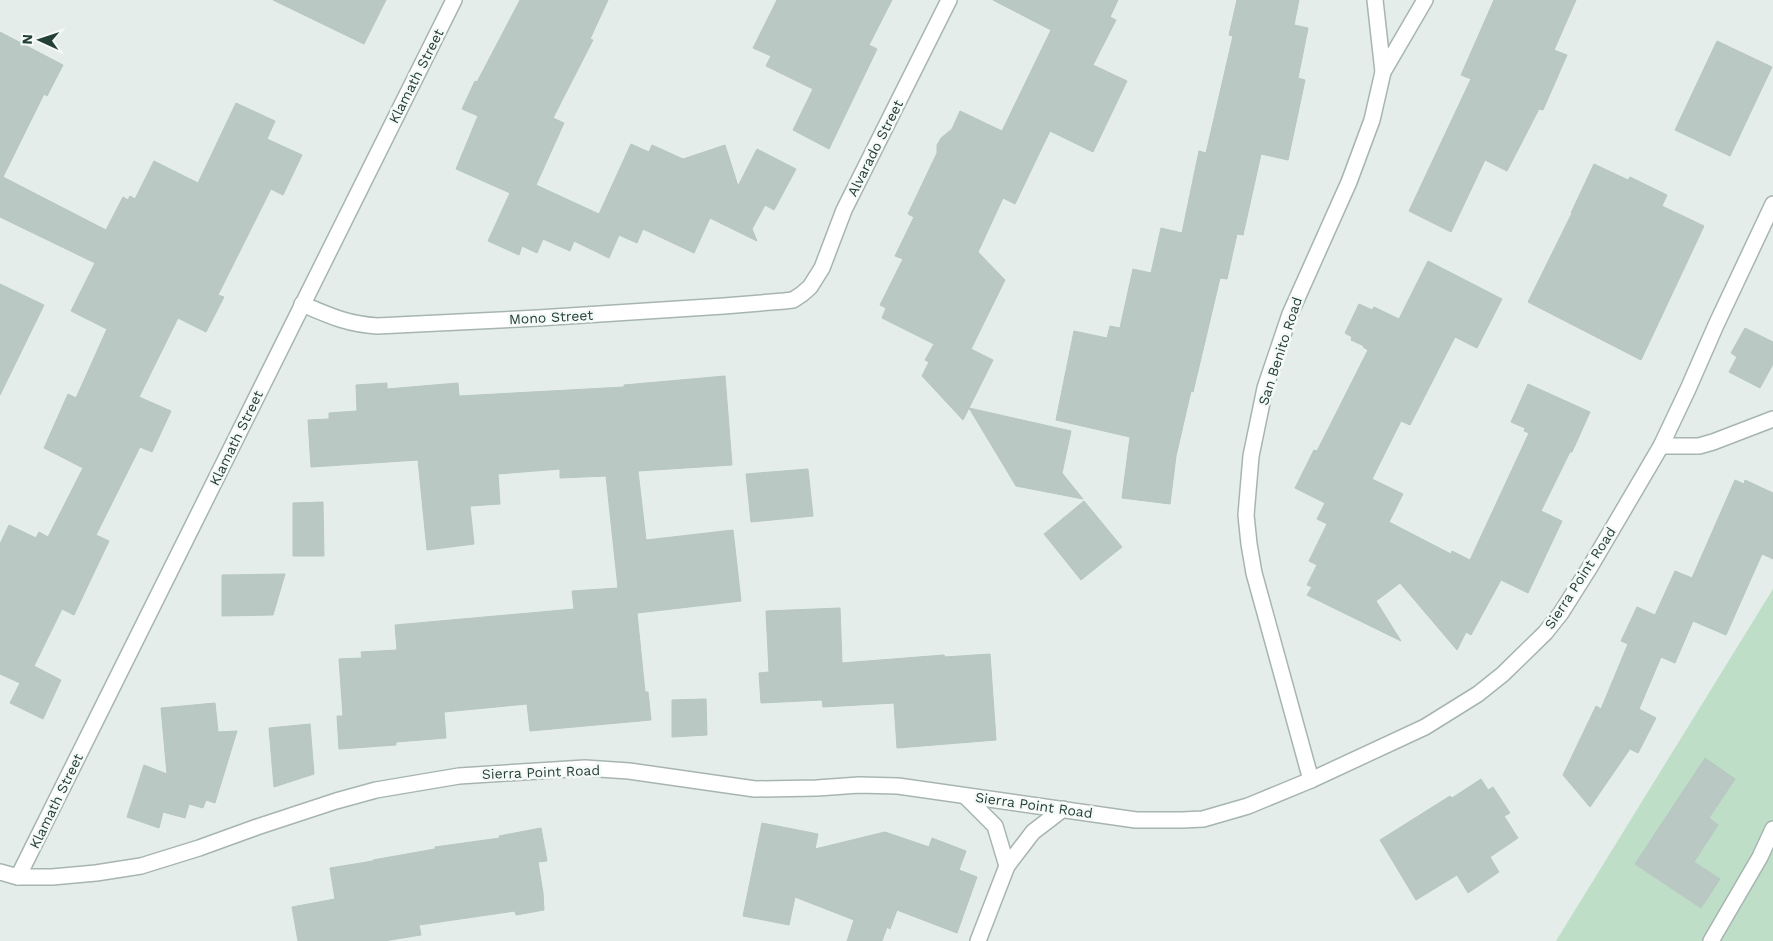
<svg xmlns="http://www.w3.org/2000/svg" width="1773" height="941" font-family="'Work Sans',sans-serif">
	<rect width="100%" height="100%" fill="#e4ede9"/>
	<polygon fill="#bedec8" points="1773,589 1773,941 1556,941"/>
	<g fill="#b9c8c3" stroke="#b7c7c1">
		<polygon points="273,0 386,0 364,44"/>
		<polygon points="520,0 608,0 590,39 593,40 553,118 564,123 536,185 599,214 631,144 649,152 652,145 683,159 725,145 738,186 757,149 796,169 774,210 765,205 752,229 757,241 710,218 694,253 643,229 637,243 619,235 609,258 574,241 570,251 543,239 537,253 522,246 519,255 488,241 510,193 456,169 478,116 462,109 475,81 477,82"/>
		<polygon points="777,0 892,0 869,45 877,49 829,149 793,130 813,89 766,66 771,56 753,48"/>
		<polygon points="993,0 1118,0 1110,17 1116,20 1093,65 1127,81 1093,152 1050,131 1015,204 1003,198 978,252 1005,280 971,349 993,360 969,408 1071,431 1062,473 1083,499 1016,486 969,408 963,420 922,376 929,362 925,360 934,344 882,318 886,308 880,305 903,259 895,256 914,217 908,214 937,153 937,145 941,138 952,129 960,111 1002,131 1051,30"/>
		<polygon points="1237,0 1299,0 1294,25 1308,28 1298,78 1305,80 1288,160 1261,154 1243,235 1237,234 1227,279 1220,278 1193,392 1191,391 1176,456 1170,504 1122,498 1130,437 1056,420 1074,331 1107,338 1110,326 1120,328 1133,269 1151,273 1161,228 1182,233 1199,151 1206,153 1233,36 1229,35"/>
		<polygon points="1494,0 1576,0 1554,50 1567,55 1543,110 1539,109 1507,171 1485,160 1451,232 1409,211 1471,79 1461,75"/>
		<polygon points="0,32 63,65 47,96 44,94 3,177 106,230 123,197 128,200 130,196 135,199 154,161 198,183 236,103 275,121 267,139 302,155 283,195 271,189 218,295 224,297 206,332 178,318 139,397 171,411 152,452 140,447 96,535 109,541 74,615 62,609 34,666 61,680 43,719 10,703 20,683 0,674 0,544 9,525 36,538 39,532 48,537 83,468 44,448 68,394 76,398 107,329 71,311 95,263 0,217"/>
		<polygon points="1717,41 1772,67 1730,156 1675,130"/>
		<polygon points="1594,164 1628,180 1630,177 1667,195 1662,206 1704,226 1641,360 1528,302 1572,213 1571,213"/>
		<polygon points="1428,261 1502,299 1477,348 1455,337 1410,425 1401,421 1372,479 1403,494 1389,522 1451,554 1452,551 1470,560 1529,433 1524,431 1525,428 1511,422 1528,384 1590,412 1572,452 1570,452 1541,511 1562,521 1528,593 1501,580 1471,635 1466,632 1457,650 1400,583 1376,601 1401,641 1307,595 1312,587 1307,585 1317,565 1309,561 1327,524 1317,519 1325,503 1295,488 1314,450 1317,451 1368,350 1363,347 1364,346 1351,340 1352,337 1345,333 1359,304 1372,310 1374,307 1399,319"/>
		<polygon points="0,284 44,305 0,395"/>
		<polygon points="1745,328 1773,342 1773,364 1760,388 1729,372 1737,357 1731,353"/>
		<polygon points="725,376 732,465 638,471 646,540 733,530 741,601 637,613 645,692 648,692 651,720 530,731 527,704 444,712 446,738 396,742 396,745 339,749 337,716 343,716 339,659 362,658 361,652 397,650 395,625 574,609 572,591 618,588 606,476 560,478 560,469 498,474 500,504 470,506 474,544 427,550 418,460 311,467 308,420 329,419 329,413 357,411 356,385 387,383 387,389 458,383 459,396 624,387 624,385"/>
		<polygon points="808,469 813,516 751,522 746,474"/>
		<polygon points="1735,480 1744,484 1745,480 1773,493 1773,559 1762,554 1726,635 1693,621 1675,663 1661,657 1639,709 1656,718 1638,753 1630,749 1590,807 1563,775 1596,706 1601,709 1628,644 1621,641 1637,607 1655,615 1675,571 1692,578"/>
		<polygon points="1084,501 1122,547 1081,580 1044,534"/>
		<polygon points="323,502 324,556 293,556 293,503"/>
		<polygon points="285,574 273,615 222,616 222,575"/>
		<polygon points="840,608 842,663 944,655 945,657 990,654 996,740 897,748 894,703 823,707 822,700 761,703 759,673 769,672 766,611"/>
		<polygon points="706,699 707,735 672,737 672,700"/>
		<polygon points="215,703 218,732 237,731 215,803 206,800 203,808 189,804 185,818 163,812 159,828 127,817 144,765 167,774 161,708"/>
		<polygon points="310,724 314,774 274,787 269,728"/>
		<polygon points="1705,758 1735,779 1709,818 1718,825 1694,862 1720,879 1701,908 1635,864"/>
		<polygon points="1481,779 1488,790 1493,787 1510,813 1504,816 1518,838 1490,857 1499,872 1468,893 1457,875 1416,900 1380,840 1450,796 1452,798"/>
		<polygon points="762,823 818,834 815,849 885,832 929,847 932,838 966,851 959,870 977,877 957,933 897,910 890,929 887,927 882,941 847,941 854,920 795,897 789,925 743,916"/>
		<polygon points="541,828 547,861 538,862 543,893 544,910 516,915 515,911 419,925 421,935 384,941 298,941 292,907 335,899 330,868 373,861 373,860 435,849 435,847 500,838 499,836"/>
	</g>
	<g fill="none" stroke-linecap="round" stroke-linejoin="round">
		<g stroke="#a7b5b0" stroke-width="18">
			<g id="minor">
				<polyline points="1383,72 1425,0"/>
				<path d="M302,304C330,316 347,324 377,326L538,318L724,306L784,301L793,300L802,294L810,287L822,268L844,210L949,0"/>
				<polyline points="1661,446 1699,446 1713,442 1773,419"/>
				<polyline points="965,796 995,826 1007,866"/>
				<polyline points="0,872 18,877 52,877 96,873 141,866 199,848 257,827 336,801 376,790 459,776 585,768 629,771 755,789 817,788 859,785 898,786 1136,820 1182,820 1203,819 1248,806 1311,780 1425,727 1478,694 1503,674 1545,633 1561,613 1590,567 1661,446 1688,389 1716,325 1773,204"/>
				<polyline points="18,877 454,0"/>
				<polyline points="978,941 1007,866 1033,832 1063,809"/>
				<polyline points="1711,941 1760,857 1773,829"/>
			</g>
		</g>
		<g stroke="#a7b5b0" stroke-width="18">
			<polyline id="tertiary" points="1311,780 1254,573 1249,544 1246,515 1251,456 1265,388 1290,314 1349,182 1372,120 1383,72 1375,0"/>
		</g>
		<use href="#minor" stroke="#fff" stroke-width="15"/>
		<use href="#tertiary" stroke="#fff" stroke-width="15"/>
	</g>
	<g text-anchor="middle" stroke-width="5" stroke-linejoin="round" paint-order="stroke">
		<g font-size="14" fill="#243f38" stroke="#f5faf7">
			<text transform="translate(416 76) rotate(-63)" y="5">Klamath Street</text>
			<text transform="translate(875 148) rotate(-63)" y="5">Alvarado Street</text>
			<text transform="translate(551 317) rotate(-3)" y="5">Mono Street</text>
			<text transform="translate(1280 351) rotate(-72)" y="5">San Benito Road</text>
			<text transform="translate(236 438) rotate(-64)" y="5">Klamath Street</text>
			<text transform="translate(1580 578) rotate(-57)" y="5">Sierra Point Road</text>
			<text transform="translate(541 772) rotate(-2)" y="5">Sierra Point Road</text>
			<text transform="translate(56 801) rotate(-64)" y="5">Klamath Street</text>
			<text transform="translate(1034 805) rotate(8)" y="5">Sierra Point Road</text>
		</g>
	</g>
	<g transform="translate(40 40) rotate(273)" stroke="#f5faf7" stroke-width="4" paint-order="stroke">
	<path d="M0-4L9 19L0 12L-9 19Z" fill="#243f38"/>
	<text y="-8" font-size="14" font-weight="bold" text-anchor="middle" fill="#243f38">N</text>
	</g>
</svg>
